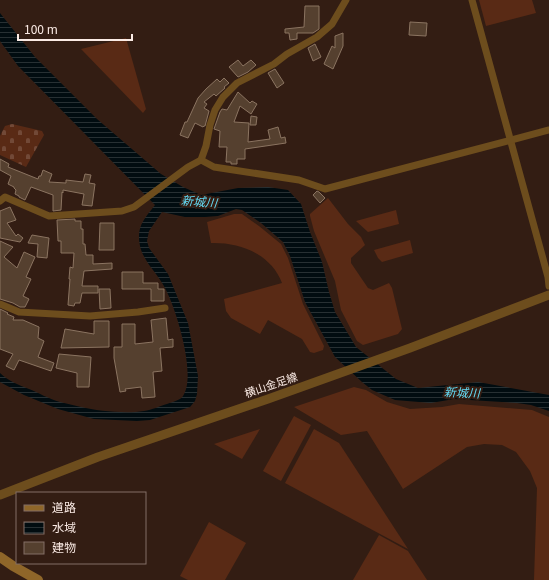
<svg xmlns="http://www.w3.org/2000/svg" width="549" height="580" font-family="Georgia,'Noto Sans JP',serif">
	<defs>
		<pattern id="cemetery-stones" width="16" height="16" patternUnits="userSpaceOnUse"><rect width="16" height="16" fill="#592a15"/><path d="M2 7V4a2 2 0 0 1 4 0v3zM10 15v-3a2 2 0 0 1 4 0v3z" fill="#724937"/></pattern>
		<pattern id="water-rules" width="6" height="5" patternUnits="userSpaceOnUse"><rect width="6" height="5" fill="#010c10"/><path d="M0 2.5h6" fill="none" stroke="#273033"/></pattern>
	</defs>
	<rect width="100%" height="100%" fill="#331d13"/>
	<g fill="#592a15">
		<polygon points="479,0 532,0 536,13 486,26"/>
		<polygon points="126,38 146,109 143,113 81,49"/>
		<polygon points="328,198 348,224 361,237 365,245 351,258 351,263 368,288 373,290 389,283 392,288 402,329 398,334 363,345 357,341 341,310 335,281 314,231 310,216 310,214"/>
		<polygon points="396,210 399,224 368,232 356,221"/>
		<path d="M234,214H242L259,226L281,244L288,258L303,304L324,346L323,350L314,353L310,352L302,339L268,320L260,334L231,318L226,311L224,299L282,283C271,254 240,242 211,243L207,222Z"/>
		<polygon points="410,240 413,253 382,262 378,258 374,250"/>
		<polygon points="354,387 366,390 387,402 410,409 442,407 459,404 532,410 549,417 549,580 534,580 537,488 530,471 516,452 502,445 484,444 467,447 403,489 367,431 341,435 294,407"/>
		<polygon points="294,416 311,425 281,481 263,471"/>
		<polygon points="260,429 242,459 214,444"/>
		<polygon points="314,429 339,443 408,549 285,483"/>
		<polygon points="209,522 246,543 225,580 188,580 180,576"/>
		<polygon points="379,535 408,551 427,580 353,580"/>
	</g>
	<polygon fill="url(#cemetery-stones)" points="12,124 42,131 44,135 26,167 0,155 0,136 5,126"/>
	<path fill="url(#water-rules)" d="M0,13L35,57L97,119L161,174L183,187L201,195L238,188L268,187L288,190L301,204L310,232L322,262L329,292L335,312L356,347L396,379L418,388L478,382L549,395V411L531,405L517,403L454,399L431,403L395,400L372,390L362,382L335,357L305,302L290,256L283,242L261,223L242,210L236,209L218,216L205,217H185L162,212L149,231L147,241L149,248L168,274L188,323L198,376L197,394L195,401L190,407L150,420L137,421L94,419L58,409L24,395L0,382V373C8,381 19,385 29,389C39,393 49,399 60,402C67,404 74,405 81,407C98,411 126,414 144,411C152,410 160,406 167,404C172,402 181,400 183,396C197,376 176,308 165,288C158,274 143,261 140,246C136,227 144,219 155,205L18,66L0,41Z"/>
	<g fill="#55402f" stroke="#8b7461">
		<polygon points="305,6 319,6 319,29 313,33 297,33 297,39 290,40 289,33 285,33 285,29 304,27"/>
		<polygon points="410,22 427,23 426,36 409,35"/>
		<polygon points="343,33 343,46 333,69 324,64 332,46 335,48 335,36"/>
		<polygon points="315,44 321,57 313,61 308,48"/>
		<polygon points="238,60 243,66 251,60 256,65 248,72 238,77 229,67"/>
		<polygon points="275,69 284,83 277,88 268,73"/>
		<polygon points="224,78 229,83 224,87 225,88 216,96 214,94 204,102 207,104 204,108 209,111 205,126 204,126 203,127 195,123 188,138 180,135 185,122 187,122 198,98 206,89 217,79 220,82"/>
		<polygon points="238,92 250,103 252,101 257,104 251,114 240,106 234,122 249,123 248,142 270,139 268,130 278,127 281,138 285,137 286,143 245,149 245,159 237,159 237,164 231,164 231,162 226,162 227,147 219,147 220,131 214,129 220,112 222,109 227,110"/>
		<polygon points="251,116 257,117 256,125 250,125"/>
		<polygon points="0,159 9,164 8,167 38,179 39,176 41,176 43,170 52,174 49,182 66,183 66,180 83,182 85,174 91,175 89,183 95,184 92,206 82,205 84,194 63,190 63,193 62,192 61,210 53,211 53,195 31,187 25,200 19,197 19,196 15,194 16,190 14,188 14,187 8,184 11,176 0,170"/>
		<polygon points="317,191 319,192 325,198 320,203 313,195"/>
		<polygon points="10,207 16,220 7,223 16,236 18,234 23,238 20,242 0,238 0,211"/>
		<polygon points="75,219 75,221 81,221 81,229 83,229 83,244 85,244 86,255 93,255 93,264 112,263 112,269 84,271 82,286 98,286 98,293 82,293 80,303 75,303 74,306 68,305 70,279 69,279 70,267 73,268 74,253 61,253 61,241 58,241 57,220"/>
		<polygon points="100,223 114,223 114,250 99,250"/>
		<polygon points="32,235 49,238 47,258 37,257 38,244 28,243"/>
		<polygon points="0,241 13,247 4,257 17,268 24,252 35,257 26,277 31,279 23,296 29,299 25,307 20,307 13,303 0,299"/>
		<polygon points="122,272 143,272 143,283 158,283 158,289 164,289 164,301 151,301 151,289 122,289"/>
		<polygon points="99,289 110,289 111,308 100,309"/>
		<polygon points="0,309 8,313 7,314 14,317 13,320 23,320 39,327 38,338 44,341 38,357 54,363 51,371 19,360 14,370 6,366 13,354 0,349"/>
		<polygon points="166,318 168,340 173,339 173,347 160,348 162,371 153,372 155,397 142,398 141,387 125,389 126,391 120,392 114,358 114,347 122,347 122,324 135,324 135,344 153,342 151,320"/>
		<polygon points="94,321 109,321 109,347 61,348 65,329 94,334"/>
		<polygon points="59,354 91,357 89,387 77,387 77,373 56,368"/>
	</g>
	<g fill="none" stroke-linecap="round" stroke-linejoin="round">
		<g stroke="#6d4d1d" stroke-width="7">
			<polyline points="472,0 548,277 549,286"/>
			<polyline points="201,160 214,167 299,180 325,189 549,130"/>
			<polyline points="0,201 5,197 49,216 122,211 134,207 188,167 201,160 206,146 210,125 215,110 223,97 237,83 274,64 287,54 317,37 332,24 346,0"/>
			<polyline points="0,304 19,312 90,316 138,312 165,308"/>
		</g>
		<polyline stroke="#6d4d1d" stroke-width="9" points="0,495 98,457 268,399 410,348 549,295"/>
		<polyline stroke="#8f6629" stroke-width="10" points="0,557 13,566 38,580"/>
	</g>
	<g text-anchor="middle" stroke-width="4" stroke-linejoin="round" paint-order="stroke">
		<g font-size="11" fill="#fbebe5" stroke="#331d13">
			<text transform="translate(271 385) rotate(-19)" y="4">横山金足線</text>
		</g>
		<g font-size="12" font-style="italic" fill="#64ddf7" stroke="#331d13">
			<text transform="translate(199 202) rotate(5)" y="4">新城川</text>
			<text transform="translate(462 393) rotate(2)" y="4">新城川</text>
		</g>
	</g>
	<rect x="16" y="492" width="130" height="72" fill="#331d13" stroke="#836f67"/>
	<rect x="24" y="505" width="20" height="6" fill="#8f6629" stroke="#836f67"/>
	<text x="52" y="512" font-size="12" fill="#fbebe5">道路</text>
	<rect x="24" y="522" width="20" height="12" fill="url(#water-rules)" stroke="#836f67"/>
	<text x="52" y="532" font-size="12" fill="#fbebe5">水域</text>
	<rect x="24" y="542" width="20" height="12" fill="#55402f" stroke="#836f67"/>
	<text x="52" y="552" font-size="12" fill="#fbebe5">建物</text>
	<path d="M18 34v6h114v-6" fill="none" stroke="#fbebe5" stroke-width="2"/>
	<text x="24" y="34" font-size="12" fill="#fbebe5" stroke="#331d13" stroke-width="3" paint-order="stroke">100 m</text>
</svg>
